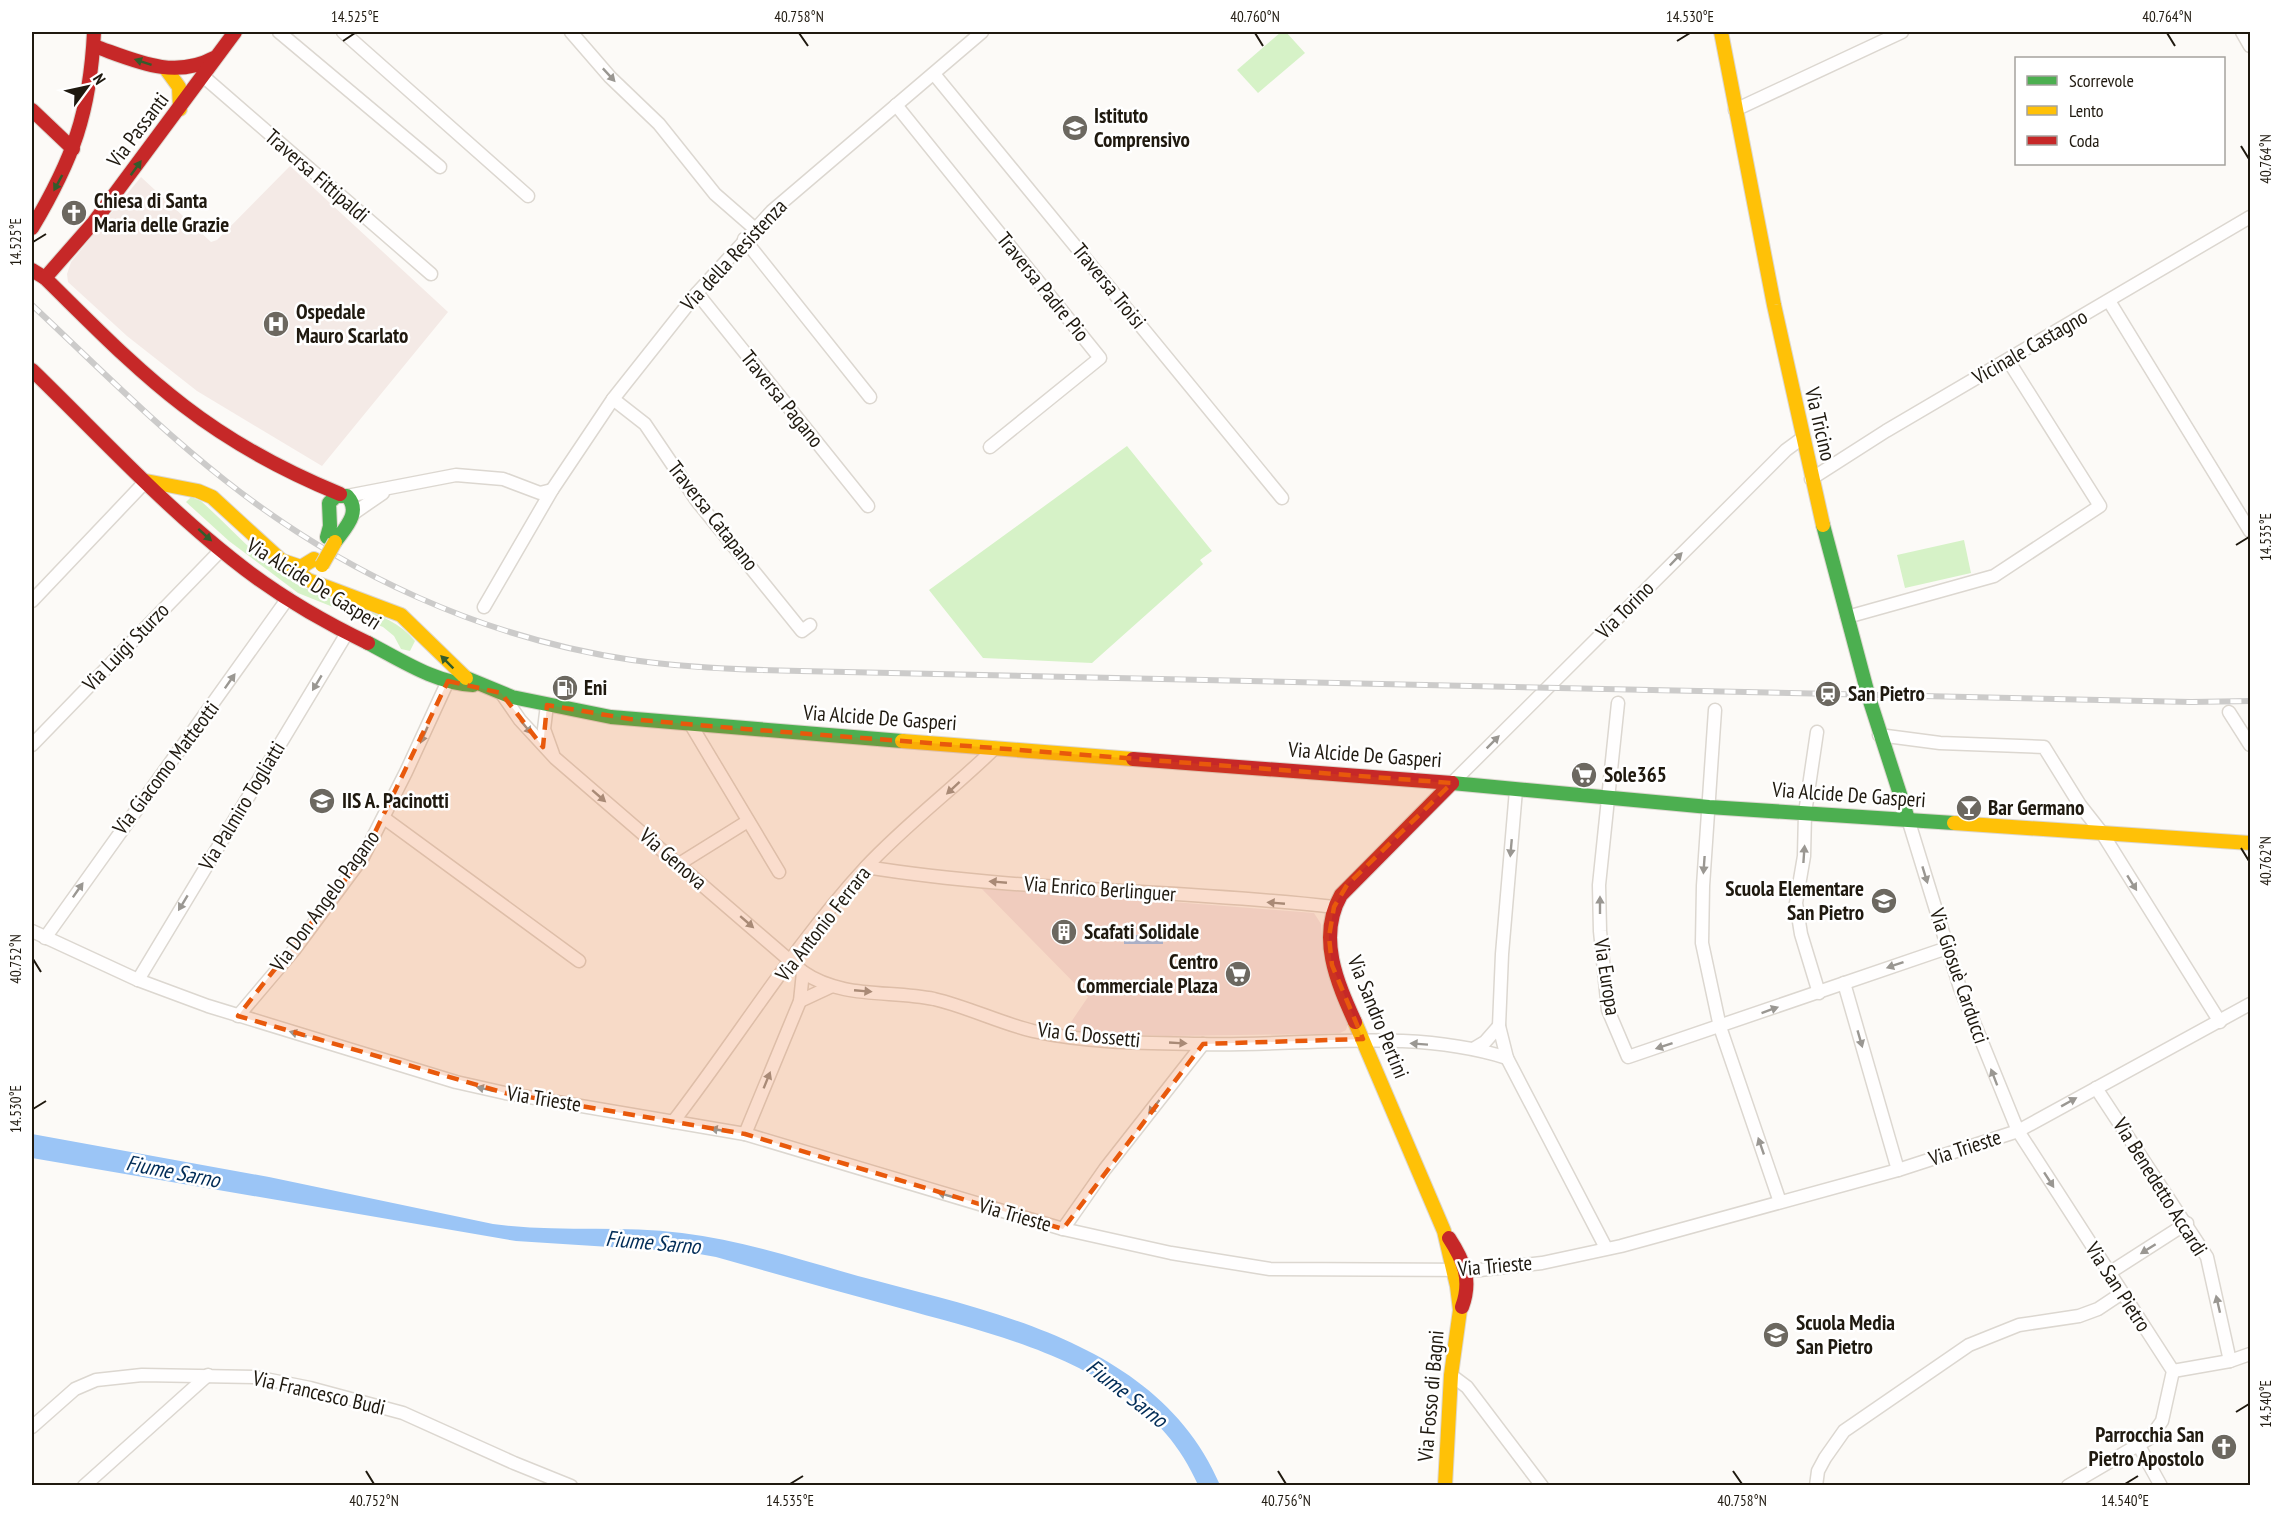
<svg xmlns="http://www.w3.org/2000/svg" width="2282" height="1517" font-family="'PT Sans Narrow',sans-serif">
	<rect width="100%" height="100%" fill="#fcfaf7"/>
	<polygon fill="#f3e9eb" points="980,887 1314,913 1321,924 1324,959 1348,1024 1346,1030 1340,1033 1318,1034 1166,1036 1065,1031 1088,997"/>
	<polygon fill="#f4eae6" points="290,166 448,312 322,466 197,391 127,336 68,282 67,274 71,262 141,177 211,242 217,240"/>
	<g fill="#d6f2c7">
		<polygon points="1281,32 1286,32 1305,53 1258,93 1237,70"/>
		<polygon points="1127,446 1212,551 1200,560 1203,564 1092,663 983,658 929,590"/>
		<path d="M191,497L201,501C231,528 258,560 292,581C329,605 387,606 415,641L410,651L401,649L394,636L383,627L298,593L229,541L186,502Z"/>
		<polygon points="1964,540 1971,573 1905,588 1897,555"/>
	</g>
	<g fill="#9bc5f6">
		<rect x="1124" y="935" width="39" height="9"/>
		<path d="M32,1134L269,1177L493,1224C556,1233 619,1225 682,1233C742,1240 801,1260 858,1276C992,1312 1159,1342 1220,1485H1198C1147,1368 1008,1338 896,1307C836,1291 776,1274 716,1257L688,1252L516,1241L32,1158Z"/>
	</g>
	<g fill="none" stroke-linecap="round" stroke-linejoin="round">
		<g stroke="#dcd7d0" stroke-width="15">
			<g id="street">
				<polyline points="279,32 440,167"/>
				<polyline points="343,32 528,196"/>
				<polyline points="571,32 610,77 659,124 715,194 754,228"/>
				<polyline points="2242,32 2250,46"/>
				<polyline points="934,74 1282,498"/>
				<polyline points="204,77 431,274"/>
				<polyline points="896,105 1100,358 990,447"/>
				<polyline points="1735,110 1902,32"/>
				<polyline points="744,239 870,397"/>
				<polyline points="697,293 868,506"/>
				<polyline points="2109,301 2250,531"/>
				<polyline points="613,399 645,424 697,501 802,631 810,625"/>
				<polyline points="1811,479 1886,431 2250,217"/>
				<polyline points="347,496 456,475 503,479 540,493 552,490"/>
				<polyline points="354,513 383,493"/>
				<polyline points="32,601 146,481"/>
				<polyline points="484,607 552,490 613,399 697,293 772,211 982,32"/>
				<polyline points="1847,617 1994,576 2100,506 2008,360"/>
				<path d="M502,694L520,720L555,758L803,972C842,999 890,990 934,999C968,1007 1000,1023 1033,1031C1087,1043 1146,1043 1200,1044C1302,1047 1408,1027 1507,1058"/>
				<polyline points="1618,703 1599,885 1600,931 1608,1010 1628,1057 1947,948"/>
				<polyline points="547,705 544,729 553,754"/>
				<polyline points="1715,710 1703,886 1702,943 1720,1027 1780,1202"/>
				<polyline points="2229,712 2250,745"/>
				<polyline points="691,725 779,872"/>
				<polyline points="1817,732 1805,813 1804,856 1796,903 1801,934 1819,993"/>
				<polyline points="1879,735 1940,743 2044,747 2080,805 2102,833 2220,1022"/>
				<polyline points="32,745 221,550"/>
				<polyline points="1452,783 1740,496 1786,450 1801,439"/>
				<polyline points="1516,790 1502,954 1499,1026 1507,1058 1606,1248"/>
				<polyline points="384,818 579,961"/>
				<polyline points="1908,819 1960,988 2018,1131 2173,1371 2162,1421 2150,1438 2068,1486"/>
				<polyline points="679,864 748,821"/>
				<path d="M866,867C1021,892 1179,889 1334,907"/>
				<polyline points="32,931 138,980 208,1006 456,1082 505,1093 745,1134 1063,1229 1171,1253 1270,1269 1480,1270 1542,1263 1621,1246 1898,1170 2018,1131 2250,1004"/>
				<polyline points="45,938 288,598"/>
				<polyline points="138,980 347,633"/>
				<polyline points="1844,983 1898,1170"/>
				<polyline points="800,1001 830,987"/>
				<polyline points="238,1016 294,950 363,857 406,772 448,681"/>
				<polyline points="1475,1048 1485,1042 1499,1026"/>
				<polyline points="2096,1088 2207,1257 2230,1361"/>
				<path d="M673,1122C737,1039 795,944 865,868C905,825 953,789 995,748"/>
				<polyline points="745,1134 800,1001 803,972"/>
				<polyline points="1063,1229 1105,1169 1203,1044"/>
				<polyline points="2109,1273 2187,1223"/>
				<polyline points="2173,1371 2230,1361 2250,1354"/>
				<polyline points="1451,1375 1467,1387 1542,1486"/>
				<polyline points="32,1427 75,1389 96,1380 142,1375 255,1377 310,1388 403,1413 514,1463 571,1486"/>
				<polyline points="2139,1446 2161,1486"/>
				<polyline points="84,1486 208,1375"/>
				<polyline points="1816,1486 1818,1471 1825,1458 1844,1431 1969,1345 2019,1325 2079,1316 2098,1309 2122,1293"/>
			</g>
		</g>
		<g stroke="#dcd7d0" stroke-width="16">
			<g id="fast">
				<polyline points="1823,525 1869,698 1908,819"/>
				<path d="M327,537L330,526L329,503L336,496H347C362,512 345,528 335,542"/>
				<path d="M368,643C401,660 435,683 473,685"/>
				<polyline points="466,678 512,697 611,717 902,741"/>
				<polyline points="1452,783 1709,807 1954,823"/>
			</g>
		</g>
		<g stroke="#dcd7d0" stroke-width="16">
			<g id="slow">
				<polyline points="1721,32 1774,305 1823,525"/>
				<polyline points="166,69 179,87 180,109"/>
				<polyline points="146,481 198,491 212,497 282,561 308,580 401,615 466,678"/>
				<polyline points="283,561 301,567 314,559"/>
				<polyline points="902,741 1133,759"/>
				<polyline points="1954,823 2250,843"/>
				<polyline points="1355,1022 1444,1231 1457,1286 1460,1310 1451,1375 1445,1486"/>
			</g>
		</g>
		<g stroke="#dcd7d0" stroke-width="16">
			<g id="jam">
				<path d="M94,46C134,60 173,80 214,58"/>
				<polyline points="32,110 73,149"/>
				<path d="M32,228C73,159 90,113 94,32"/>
				<path d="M32,270L45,278C90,322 134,368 184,406C232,443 284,471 340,494"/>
				<polyline points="45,278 94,222 235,32"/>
				<path d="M32,370C97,433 160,502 232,559C273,592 320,620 368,643"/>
				<polyline points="1133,759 1452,783"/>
				<path d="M1355,1022C1337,982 1317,937 1341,895L1452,783"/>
				<path d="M1449,1238C1464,1261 1472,1280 1462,1307"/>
			</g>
		</g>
		<use href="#street" stroke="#fffefe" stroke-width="12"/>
		<use href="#fast" stroke="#4caf50" stroke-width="14"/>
		<use href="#slow" stroke="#ffc107" stroke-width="14"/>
		<use href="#jam" stroke="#c62828" stroke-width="14"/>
		<g stroke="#cccbca" stroke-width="6">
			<path id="rail" d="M32,305C95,364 157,427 226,481C344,574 483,638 632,660C688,668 744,670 800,671L2191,702L2250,701"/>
		</g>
		<use href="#rail" stroke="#fff" stroke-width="4" stroke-dasharray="11" stroke-linecap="butt"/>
		<g stroke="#dcd7d0" stroke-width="16" stroke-linecap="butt">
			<polyline id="slow-bridge" points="322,565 335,542"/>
		</g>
		<use href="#slow-bridge" stroke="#ffc107" stroke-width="14"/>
	</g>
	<defs><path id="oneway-solid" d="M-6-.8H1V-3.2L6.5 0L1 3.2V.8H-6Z" transform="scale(1.5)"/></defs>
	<g fill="#335c2c">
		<use href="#oneway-solid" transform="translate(143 62) rotate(-162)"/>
		<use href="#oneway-solid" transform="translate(136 168) rotate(-54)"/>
		<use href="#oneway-solid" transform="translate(58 183) rotate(118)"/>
		<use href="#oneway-solid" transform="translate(205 535) rotate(42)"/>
		<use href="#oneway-solid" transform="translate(447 662) rotate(-135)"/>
	</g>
	<g fill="#9a9792">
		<use href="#oneway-solid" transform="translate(609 75) rotate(47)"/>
		<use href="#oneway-solid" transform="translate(1676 559) rotate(-46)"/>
		<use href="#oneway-solid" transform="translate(230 681) rotate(-55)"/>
		<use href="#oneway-solid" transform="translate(317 683) rotate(121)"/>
		<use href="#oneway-solid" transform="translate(526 727) rotate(50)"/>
		<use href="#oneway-solid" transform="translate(424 735) rotate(114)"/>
		<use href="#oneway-solid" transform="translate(1493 742) rotate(-45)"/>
		<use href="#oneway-solid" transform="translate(953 788) rotate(137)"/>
		<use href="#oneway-solid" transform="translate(599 796) rotate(41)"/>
		<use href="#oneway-solid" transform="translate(1511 848) rotate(95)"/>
		<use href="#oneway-solid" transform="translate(1804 854) rotate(-86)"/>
		<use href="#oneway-solid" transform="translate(1704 865) rotate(94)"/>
		<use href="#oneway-solid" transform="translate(1925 875) rotate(73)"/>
		<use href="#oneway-solid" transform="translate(998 882) rotate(-175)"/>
		<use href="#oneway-solid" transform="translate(2132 883) rotate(58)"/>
		<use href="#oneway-solid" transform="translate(78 890) rotate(-55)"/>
		<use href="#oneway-solid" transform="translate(183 903) rotate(121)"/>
		<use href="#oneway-solid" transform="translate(1276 903) rotate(-175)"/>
		<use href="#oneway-solid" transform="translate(1600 905) rotate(-90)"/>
		<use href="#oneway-solid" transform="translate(747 922) rotate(41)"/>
		<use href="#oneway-solid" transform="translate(1895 965) rotate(161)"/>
		<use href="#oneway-solid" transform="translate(863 991) rotate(5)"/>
		<use href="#oneway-solid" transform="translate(1770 1010) rotate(-20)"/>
		<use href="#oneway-solid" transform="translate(298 1034) rotate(-164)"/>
		<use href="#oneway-solid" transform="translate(1860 1039) rotate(74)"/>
		<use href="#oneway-solid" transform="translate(1178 1043) rotate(3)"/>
		<use href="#oneway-solid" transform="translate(1419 1044) rotate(-176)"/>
		<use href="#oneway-solid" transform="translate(1664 1046) rotate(162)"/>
		<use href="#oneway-solid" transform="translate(1994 1077) rotate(-111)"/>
		<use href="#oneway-solid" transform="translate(767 1080) rotate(-68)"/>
		<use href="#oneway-solid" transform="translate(485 1089) rotate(-167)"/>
		<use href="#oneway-solid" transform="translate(2069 1102) rotate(-29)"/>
		<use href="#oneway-solid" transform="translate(1154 1107) rotate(128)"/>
		<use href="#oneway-solid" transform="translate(719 1130) rotate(-170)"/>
		<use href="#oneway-solid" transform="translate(1761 1146) rotate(-109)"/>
		<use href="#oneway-solid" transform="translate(2049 1180) rotate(57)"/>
		<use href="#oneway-solid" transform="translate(946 1195) rotate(-164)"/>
		<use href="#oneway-solid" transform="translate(2148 1249) rotate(148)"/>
		<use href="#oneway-solid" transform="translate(2218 1304) rotate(-103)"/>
	</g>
	<path fill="#e8590c" fill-opacity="0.2" stroke="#e8590c" stroke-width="4.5" stroke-dasharray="12 8" stroke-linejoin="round" d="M448,681L501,693L543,747L547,705L630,719L745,729L1452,783L1347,885L1334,907L1329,937L1332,965L1363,1039L1203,1044L1063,1229L745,1134L505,1093L238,1016L363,857Z"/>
	<path fill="none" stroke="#1f190f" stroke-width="2" d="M799,33L808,46M1255,33L1263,46M2167,33L2175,46M343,41L355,33M1677,41L1690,33M2241,146L2249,159M33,242L46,234M2236,545L2249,537M2241,848L2249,861M33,959L41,972M33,1109L46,1101M2236,1412L2249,1404M366,1471L374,1484M1278,1471L1286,1484M1733,1471L1742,1484M790,1484L803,1476M2125,1484L2138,1476"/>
	<defs>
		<g id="school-disc" transform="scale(1.35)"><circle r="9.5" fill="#6c6860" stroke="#fff"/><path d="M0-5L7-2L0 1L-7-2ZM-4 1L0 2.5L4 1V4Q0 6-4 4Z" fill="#fff"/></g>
		<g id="church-disc" transform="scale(1.35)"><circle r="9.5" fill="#6c6860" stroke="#fff"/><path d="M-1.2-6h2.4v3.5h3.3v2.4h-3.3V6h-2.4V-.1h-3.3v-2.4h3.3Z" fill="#fff"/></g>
		<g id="hospital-disc" transform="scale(1.35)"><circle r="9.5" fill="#6c6860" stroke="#fff"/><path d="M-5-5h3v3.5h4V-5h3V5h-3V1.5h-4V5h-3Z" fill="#fff"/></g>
		<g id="fuel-disc" transform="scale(1.35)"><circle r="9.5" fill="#6c6860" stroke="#fff"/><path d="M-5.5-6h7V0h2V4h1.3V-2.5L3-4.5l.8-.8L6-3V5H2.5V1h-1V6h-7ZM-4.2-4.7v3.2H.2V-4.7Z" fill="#fff"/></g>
		<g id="station-disc" transform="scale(1.35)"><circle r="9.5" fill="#6c6860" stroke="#fff"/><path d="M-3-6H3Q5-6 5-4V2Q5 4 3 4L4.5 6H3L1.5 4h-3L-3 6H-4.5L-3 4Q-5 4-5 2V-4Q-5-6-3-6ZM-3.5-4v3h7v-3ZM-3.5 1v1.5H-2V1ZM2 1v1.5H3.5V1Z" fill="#fff"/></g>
		<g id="supermarket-disc" transform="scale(1.35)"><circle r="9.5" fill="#6c6860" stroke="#fff"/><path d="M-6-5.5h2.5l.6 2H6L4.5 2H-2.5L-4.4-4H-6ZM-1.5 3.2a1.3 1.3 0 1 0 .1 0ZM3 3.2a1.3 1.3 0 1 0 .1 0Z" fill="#fff"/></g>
		<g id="bar-disc" transform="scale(1.35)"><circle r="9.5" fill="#6c6860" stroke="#fff"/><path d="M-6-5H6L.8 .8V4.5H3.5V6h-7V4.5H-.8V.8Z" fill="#fff"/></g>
		<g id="building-disc" transform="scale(1.35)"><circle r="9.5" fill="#6c6860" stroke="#fff"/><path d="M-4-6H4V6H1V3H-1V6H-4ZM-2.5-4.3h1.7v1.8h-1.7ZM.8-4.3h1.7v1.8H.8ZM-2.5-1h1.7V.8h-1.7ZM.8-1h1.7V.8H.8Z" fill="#fff"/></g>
	</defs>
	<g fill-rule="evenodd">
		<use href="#school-disc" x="1075" y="128"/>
		<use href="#church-disc" x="74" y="213"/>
		<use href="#hospital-disc" x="276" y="324"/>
		<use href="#fuel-disc" x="565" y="688"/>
		<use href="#station-disc" x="1828" y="694"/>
		<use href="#supermarket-disc" x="1584" y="775"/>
		<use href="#school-disc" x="322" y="801"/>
		<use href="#bar-disc" x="1969" y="808"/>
		<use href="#school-disc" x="1884" y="901"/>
		<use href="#building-disc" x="1064" y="932"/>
		<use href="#supermarket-disc" x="1238" y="974"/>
		<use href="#school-disc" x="1776" y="1335"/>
		<use href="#church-disc" x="2224" y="1447"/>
	</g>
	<g text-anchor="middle" stroke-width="5" stroke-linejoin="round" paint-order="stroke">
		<g font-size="21" font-weight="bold" fill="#1f190f" stroke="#fff" text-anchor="start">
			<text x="1094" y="123">Istituto<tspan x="1094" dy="24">Comprensivo</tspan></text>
			<text x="94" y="208">Chiesa di Santa<tspan x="94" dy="24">Maria delle Grazie</tspan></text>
			<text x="296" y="319">Ospedale<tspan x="296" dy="24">Mauro Scarlato</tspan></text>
			<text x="584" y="695">Eni</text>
			<text x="1848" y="701">San Pietro</text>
			<text x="1604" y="782">Sole365</text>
			<text x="342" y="808">IIS A. Pacinotti</text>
			<text x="1988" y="815">Bar Germano</text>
			<text x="1864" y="896" text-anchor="end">Scuola Elementare<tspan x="1864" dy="24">San Pietro</tspan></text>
			<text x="1084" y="939">Scafati Solidale</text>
			<text x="1218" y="969" text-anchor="end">Centro<tspan x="1218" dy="24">Commerciale Plaza</tspan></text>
			<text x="1796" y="1330">Scuola Media<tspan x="1796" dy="24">San Pietro</tspan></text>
			<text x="2204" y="1442" text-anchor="end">Parrocchia San<tspan x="2204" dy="24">Pietro Apostolo</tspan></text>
		</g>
		<g font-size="21" fill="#1f190f" stroke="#fff">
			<text transform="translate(138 130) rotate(-53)" y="7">Via Passanti</text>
			<text transform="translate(317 176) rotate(41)" y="7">Traversa Fittipaldi</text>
			<text transform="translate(734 255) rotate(-47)" y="7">Via della Resistenza</text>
			<text transform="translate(1109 286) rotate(51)" y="7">Traversa Troisi</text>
			<text transform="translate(1043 287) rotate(51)" y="7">Traversa Padre Pio</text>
			<text transform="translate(2030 347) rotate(-30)" y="7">Vicinale Castagno</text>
			<text transform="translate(782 399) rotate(51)" y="7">Traversa Pagano</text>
			<text transform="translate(1820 424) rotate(77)" y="7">Via Tricino</text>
			<text transform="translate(713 516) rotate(52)" y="7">Traversa Catapano</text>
			<text transform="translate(314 584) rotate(32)" y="7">Via Alcide De Gasperi</text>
			<text transform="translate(1625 610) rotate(-45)" y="7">Via Torino</text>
			<text transform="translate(126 647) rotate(-46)" y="7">Via Luigi Sturzo</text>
			<text transform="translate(880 718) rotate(4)" y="7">Via Alcide De Gasperi</text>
			<text transform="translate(1365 755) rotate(4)" y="7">Via Alcide De Gasperi</text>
			<text transform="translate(166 768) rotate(-53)" y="7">Via Giacomo Matteotti</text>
			<text transform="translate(1849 795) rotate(4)" y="7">Via Alcide De Gasperi</text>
			<text transform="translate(242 806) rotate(-59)" y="7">Via Palmiro Togliatti</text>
			<text transform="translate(673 859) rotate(41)" y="7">Via Genova</text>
			<text transform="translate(1100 889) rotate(4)" y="7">Via Enrico Berlinguer</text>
			<text transform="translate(325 901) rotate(-54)" y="7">Via Don Angelo Pagano</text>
			<text transform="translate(823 924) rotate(-52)" y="7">Via Antonio Ferrara</text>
			<text transform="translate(1959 976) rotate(71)" y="7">Via Giosuè Carducci</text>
			<text transform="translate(1607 977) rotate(81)" y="7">Via Europa</text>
			<text transform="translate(1378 1017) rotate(68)" y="7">Via Sandro Pertini</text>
			<text transform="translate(1089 1035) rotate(6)" y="7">Via G. Dossetti</text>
			<text transform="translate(544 1099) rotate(9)" y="7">Via Trieste</text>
			<text transform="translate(1965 1148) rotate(-18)" y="7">Via Trieste</text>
			<text transform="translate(2160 1187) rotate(58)" y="7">Via Benedetto Accardi</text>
			<text transform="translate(1015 1215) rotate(16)" y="7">Via Trieste</text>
			<text transform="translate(1495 1266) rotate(-5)" y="7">Via Trieste</text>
			<text transform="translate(2118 1287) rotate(57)" y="7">Via San Pietro</text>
			<text transform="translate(319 1393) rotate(13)" y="7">Via Francesco Budi</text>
			<text transform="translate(1431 1396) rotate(-85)" y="7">Via Fosso di Bagni</text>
		</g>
		<g font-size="22" font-style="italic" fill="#012c57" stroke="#fff">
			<text transform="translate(173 1171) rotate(11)" y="8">Fiume Sarno</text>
			<text transform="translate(653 1242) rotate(5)" y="8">Fiume Sarno</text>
			<text transform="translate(1127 1393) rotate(38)" y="8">Fiume Sarno</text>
		</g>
	</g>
	<rect width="2282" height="1517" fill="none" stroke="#ffffff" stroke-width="66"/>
	<rect x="2015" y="57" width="210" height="108" fill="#ffffff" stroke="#a5a39f" stroke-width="1.5"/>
	<rect x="2027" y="76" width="30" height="9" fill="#4caf50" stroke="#a5a39f" stroke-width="1.5"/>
	<text x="2069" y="87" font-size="18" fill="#1f190f">Scorrevole</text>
	<rect x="2027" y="106" width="30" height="9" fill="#ffc107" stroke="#a5a39f" stroke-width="1.5"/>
	<text x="2069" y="117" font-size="18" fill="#1f190f">Lento</text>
	<rect x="2027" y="136" width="30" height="9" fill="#c62828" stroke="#a5a39f" stroke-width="1.5"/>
	<text x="2069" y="147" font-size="18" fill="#1f190f">Coda</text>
	<g transform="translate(87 87) rotate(57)" stroke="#ffffff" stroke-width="4.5" paint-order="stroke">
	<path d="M0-4.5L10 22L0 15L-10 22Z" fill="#1f190f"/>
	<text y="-9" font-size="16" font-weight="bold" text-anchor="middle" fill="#1f190f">N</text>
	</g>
	<rect x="33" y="33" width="2216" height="1451" fill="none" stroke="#1f190f" stroke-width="2"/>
	<g font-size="15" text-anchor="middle" fill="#1f190f">
		<text x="355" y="22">14.525°E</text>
		<text x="799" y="22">40.758°N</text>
		<text x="1255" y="22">40.760°N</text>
		<text x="1690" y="22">14.530°E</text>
		<text x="2167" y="22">40.764°N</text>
		<text transform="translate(2266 159) rotate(-90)" y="5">40.764°N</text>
		<text transform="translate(16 242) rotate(-90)" y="5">14.525°E</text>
		<text transform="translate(2266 537) rotate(-90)" y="5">14.535°E</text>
		<text transform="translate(2266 861) rotate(-90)" y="5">40.762°N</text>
		<text transform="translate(16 959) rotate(-90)" y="5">40.752°N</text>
		<text transform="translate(16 1109) rotate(-90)" y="5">14.530°E</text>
		<text transform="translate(2266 1404) rotate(-90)" y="5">14.540°E</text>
		<text x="374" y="1506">40.752°N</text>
		<text x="790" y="1506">14.535°E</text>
		<text x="1286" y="1506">40.756°N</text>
		<text x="1742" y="1506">40.758°N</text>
		<text x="2125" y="1506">14.540°E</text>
	</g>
</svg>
